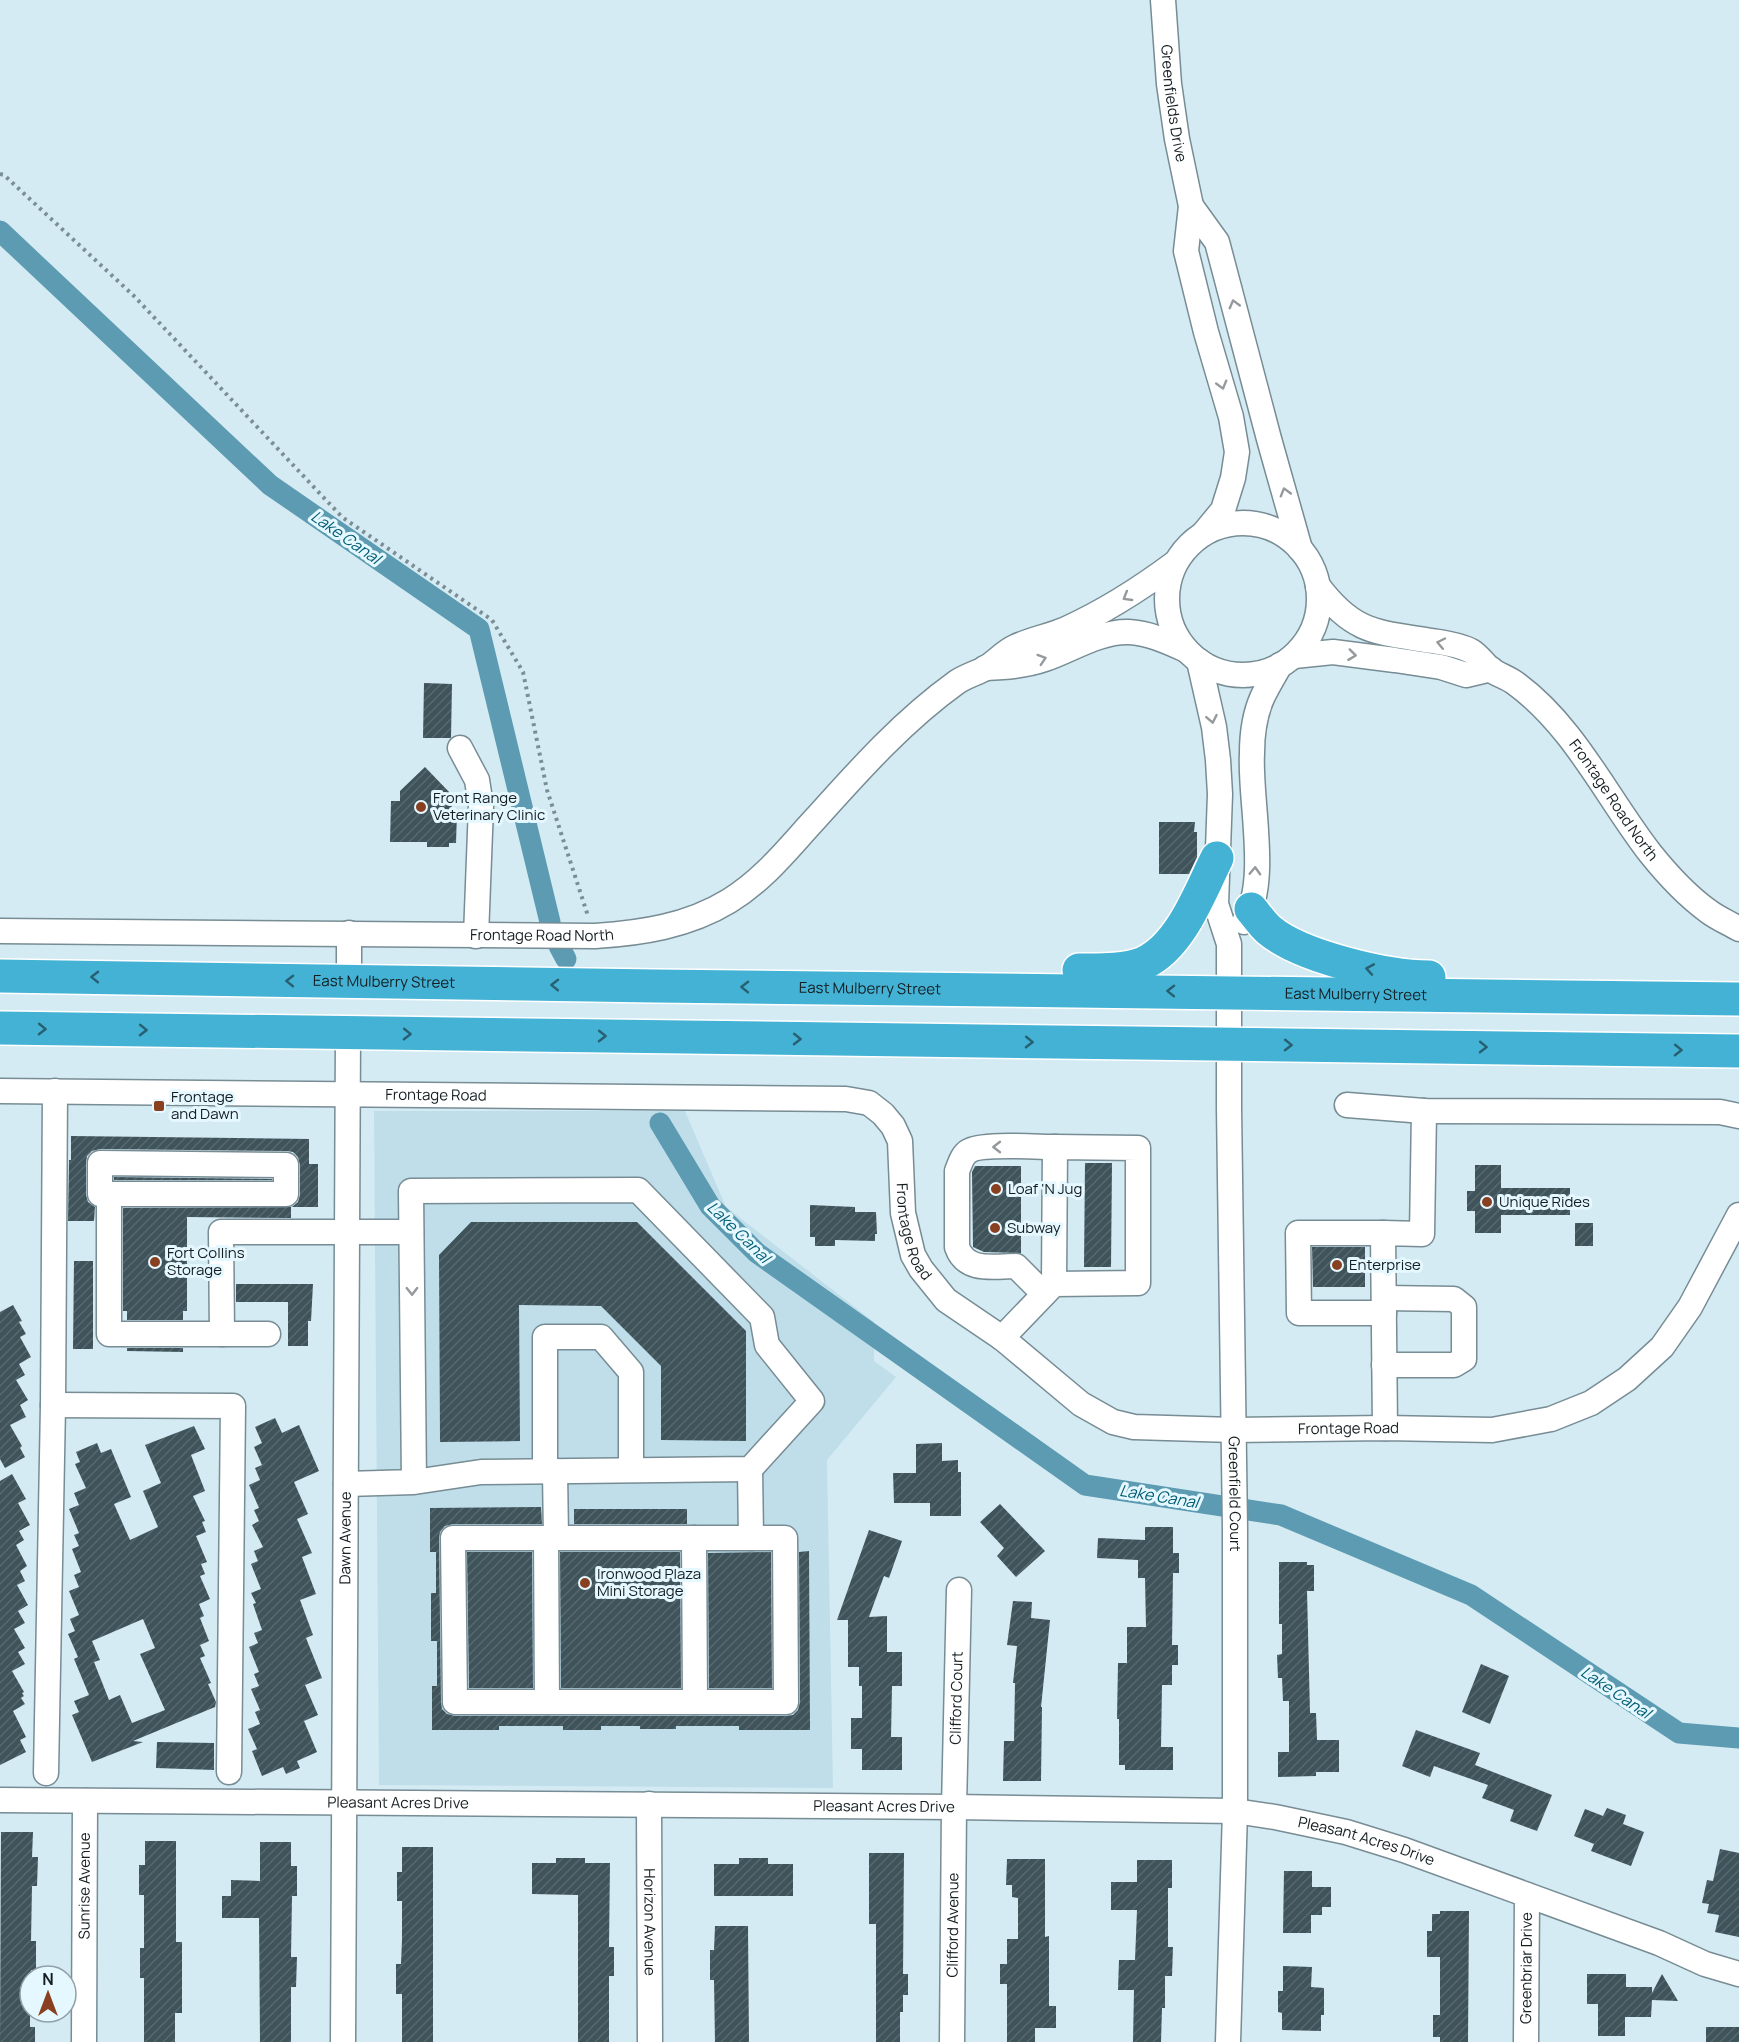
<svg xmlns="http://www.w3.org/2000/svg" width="1739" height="2042" font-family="Manrope,sans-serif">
	<defs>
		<pattern id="building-hatch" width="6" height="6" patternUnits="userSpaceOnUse" patternTransform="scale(1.5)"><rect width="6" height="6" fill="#3f535a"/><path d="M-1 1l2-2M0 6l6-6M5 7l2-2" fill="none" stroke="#57686e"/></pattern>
	</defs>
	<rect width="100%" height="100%" fill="#d4ebf4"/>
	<polygon fill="#bfdeea" points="374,1111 685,1111 726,1207 874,1322 874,1361 896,1377 827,1460 833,1788 379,1785"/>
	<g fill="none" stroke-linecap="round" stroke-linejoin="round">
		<g stroke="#5c9bb1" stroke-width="21">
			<polyline points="0,231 270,485 479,629 550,922"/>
			<polyline points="559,946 566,959"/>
			<polyline points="660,1123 710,1206 757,1253 1085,1485 1281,1515 1471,1595 1679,1733 1739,1738"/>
		</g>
	</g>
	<g fill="url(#building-hatch)" fill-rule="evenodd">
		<polygon points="424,683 452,684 451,738 423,738"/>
		<polygon points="425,767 451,794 452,813 457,813 456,843 449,843 449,847 427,847 427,842 390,842 391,801 400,801 400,791"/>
		<polygon points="1159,822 1195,822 1194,832 1197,832 1197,857 1189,874 1159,874"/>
		<polygon points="71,1136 309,1139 309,1164 318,1164 318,1207 292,1207 298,1202 300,1195 300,1165 298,1157 293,1152 287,1151 100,1149 92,1151 87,1156 86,1163 86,1195 88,1202 95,1207 94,1221 68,1221 69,1160 71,1160"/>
		<polygon points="1085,1163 1112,1163 1111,1267 1084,1267"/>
		<polygon points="1475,1165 1501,1165 1501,1188 1570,1188 1570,1215 1501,1215 1501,1233 1475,1233 1475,1211 1467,1211 1467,1191 1475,1191"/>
		<polygon points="975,1166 1021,1166 1021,1253 984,1252 973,1247 972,1172"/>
		<polygon points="114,1177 272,1179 272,1180 114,1180"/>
		<polygon points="810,1205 855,1207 855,1212 876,1212 877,1234 875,1234 875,1241 835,1240 835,1246 815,1246 815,1237 810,1237"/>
		<polygon points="291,1207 291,1218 187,1217 187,1311 183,1311 183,1320 127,1320 127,1311 123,1311 123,1208"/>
		<polygon points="471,1222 637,1222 746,1331 746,1441 661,1440 661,1366 601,1306 519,1305 520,1441 440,1442 439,1255"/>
		<rect x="1575" y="1223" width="18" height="23"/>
		<polygon points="1312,1247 1365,1247 1365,1287 1313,1287"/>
		<polygon points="74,1261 93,1261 93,1349 73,1349"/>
		<polygon points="236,1284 313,1284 311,1321 308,1321 308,1346 288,1346 288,1302 236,1302"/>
		<polygon points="13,1305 22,1321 19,1322 26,1334 20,1337 31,1357 19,1364 25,1375 16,1380 28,1400 20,1405 26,1417 10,1425 22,1446 20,1448 25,1457 5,1468 0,1459 0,1312"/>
		<polygon points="127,1348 183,1348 183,1352 127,1351"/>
		<polygon points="275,1418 282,1433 299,1425 319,1471 294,1482 308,1514 297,1519 312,1553 302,1557 316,1594 300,1600 313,1635 306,1638 322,1678 305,1685 318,1715 304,1721 317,1752 297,1761 300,1768 286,1774 283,1767 262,1776 252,1751 257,1749 248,1729 260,1724 255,1712 260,1710 251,1689 259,1686 254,1674 259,1672 249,1647 258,1643 254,1633 262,1630 253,1604 256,1603 251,1593 261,1589 251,1564 258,1561 254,1551 263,1547 252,1525 259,1521 254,1510 259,1508 249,1485 260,1480 255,1468 262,1465 254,1447 262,1443 255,1427"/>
		<path d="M194,1426L205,1449L191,1455L205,1491L193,1496L205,1521L202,1522L206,1532L196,1536L207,1562L201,1564L205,1574L200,1576L210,1599L199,1604L204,1616L200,1618L209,1641L200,1645L205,1656L200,1658L211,1683L208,1684L216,1702L215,1707L133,1741L143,1742L92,1762L72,1715L79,1712L74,1701L89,1695L74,1659L78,1657L68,1634L75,1631L70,1619L79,1615L69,1591L79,1587L74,1575L81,1572L72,1549L79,1546L74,1535L79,1533L69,1509L79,1505L74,1493L86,1488L75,1464L80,1462L76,1452L97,1443L101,1453L111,1449L131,1497L114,1504L130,1540L158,1527L143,1491L161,1483L145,1445ZM143,1619L155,1648L140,1654L165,1710L132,1723L120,1695L109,1700L94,1662L100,1660L92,1641Z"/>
		<polygon points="942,1443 942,1461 958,1460 958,1472 961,1472 961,1516 930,1516 930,1503 894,1503 893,1473 916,1473 916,1444"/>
		<polygon points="12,1474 26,1499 18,1503 30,1525 19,1531 24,1540 16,1545 27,1566 20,1571 25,1581 17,1585 28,1605 18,1611 25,1623 14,1629 25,1648 18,1652 25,1664 12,1671 24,1692 22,1693 24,1696 21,1698 25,1704 13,1711 26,1737 20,1740 26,1752 0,1765 0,1481"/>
		<polygon points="1000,1504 1045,1551 1016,1577 997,1556 1004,1548 980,1522"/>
		<polygon points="541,1507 542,1524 453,1524 445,1526 440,1532 439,1538 441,1702 442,1709 447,1714 455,1716 786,1716 793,1715 798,1710 800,1702 799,1552 809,1551 810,1730 739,1730 739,1726 676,1726 676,1729 640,1729 640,1726 601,1726 601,1730 563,1730 563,1726 499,1726 499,1730 432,1730 432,1686 437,1686 437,1641 431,1641 431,1593 436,1593 436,1552 430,1552 430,1508"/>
		<rect x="574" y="1509" width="113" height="15"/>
		<polygon points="1145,1527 1173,1527 1173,1553 1179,1553 1179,1573 1173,1573 1172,1645 1178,1645 1178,1665 1172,1665 1172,1685 1162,1685 1161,1747 1173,1747 1173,1770 1125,1770 1125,1765 1119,1765 1119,1719 1117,1719 1118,1663 1127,1663 1127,1627 1146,1627 1145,1578 1138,1578 1138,1560 1097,1558 1098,1538 1145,1540"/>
		<polygon points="869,1530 902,1541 889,1578 884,1576 869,1617 887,1616 887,1652 902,1652 902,1686 892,1686 891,1737 902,1737 902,1770 862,1770 862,1749 851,1749 851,1718 862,1718 862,1686 859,1686 859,1667 848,1667 848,1620 837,1620"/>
		<polygon points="467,1552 532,1552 533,1688 469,1688"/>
		<polygon points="560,1552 680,1552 681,1688 561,1688"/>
		<polygon points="771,1552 772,1688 709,1688 708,1553"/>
		<polygon points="1279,1562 1307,1562 1307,1565 1314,1565 1314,1591 1307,1591 1310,1713 1316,1713 1317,1740 1339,1740 1339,1772 1316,1772 1316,1776 1278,1777 1278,1752 1289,1752 1289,1701 1283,1701 1282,1678 1278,1678 1277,1655 1282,1654 1282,1624 1279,1624"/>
		<polygon points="1013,1601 1032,1602 1031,1618 1050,1620 1041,1707 1042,1707 1041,1781 1003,1781 1004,1741 1014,1741 1015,1683 1013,1683 1017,1646 1007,1645"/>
		<polygon points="1481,1664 1509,1676 1490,1724 1462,1712"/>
		<polygon points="1416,1730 1480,1753 1475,1765 1552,1795 1537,1831 1510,1821 1514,1810 1482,1798 1488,1785 1434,1766 1430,1777 1402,1766"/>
		<polygon points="157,1742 214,1743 214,1770 156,1768"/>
		<polygon points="1607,1808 1626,1815 1623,1824 1644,1832 1631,1866 1591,1851 1594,1844 1574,1836 1585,1809 1603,1816"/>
		<polygon points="1,1832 33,1832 32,1857 38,1857 37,1886 32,1886 31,1941 36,1941 36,1970 31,1970 30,1976 30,2027 35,2027 35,2042 0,2042"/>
		<polygon points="145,1841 176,1841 176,1942 182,1942 182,2013 175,2013 175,2042 144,2042 144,1978 140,1978 140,1948 144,1948 144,1895 139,1895 139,1865 145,1865"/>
		<polygon points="260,1842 291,1842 291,1866 297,1866 297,1896 292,1896 291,1957 297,1957 296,1987 291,1987 291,2042 260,2042 259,1918 222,1918 222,1896 231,1896 231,1880 260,1881"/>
		<polygon points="402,1847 433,1847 433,2042 402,2042 402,1994 396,1994 396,1964 401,1964 402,1940 402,1901 397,1901 397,1872 402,1872"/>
		<polygon points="1720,1849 1739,1853 1739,1937 1715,1932 1719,1915 1707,1913 1709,1904 1702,1903 1707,1880 1713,1881"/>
		<polygon points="869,1853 904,1853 903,1974 908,1974 908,1995 903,1995 903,2012 900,2012 900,2042 876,2042 876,1924 869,1924"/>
		<polygon points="556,1858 585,1858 585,1863 610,1863 609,1947 614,1947 614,1976 609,1976 609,2042 578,2042 578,1895 532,1894 532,1863 556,1863"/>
		<polygon points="739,1858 768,1858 768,1864 793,1864 793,1896 714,1896 714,1864 739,1864"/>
		<polygon points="1007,1859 1045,1859 1045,1937 1049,1936 1049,2006 1056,2006 1056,2028 1035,2028 1035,2042 1007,2042 1007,1984 1000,1984 1000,1964 1007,1964 1007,1939 1018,1939 1018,1898 1012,1897 1012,1885 1006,1885"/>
		<polygon points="1137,1860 1172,1860 1172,1888 1168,1888 1168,1947 1173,1947 1172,1976 1165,1976 1165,2008 1162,2008 1161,2042 1133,2042 1134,1990 1118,1990 1119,1960 1135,1960 1137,1910 1111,1910 1111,1882 1137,1882"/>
		<polygon points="1284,1871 1312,1871 1312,1887 1331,1887 1331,1907 1322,1907 1322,1915 1311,1915 1311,1933 1283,1933"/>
		<polygon points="1440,1911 1469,1911 1468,2042 1440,2042 1440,2037 1433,2037 1433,2015 1440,2015 1440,1957 1427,1957 1427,1931 1432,1931 1432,1914 1440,1914"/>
		<polygon points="715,1926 748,1926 749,2042 715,2042 714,1980 710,1980 710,1950 714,1950"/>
		<polygon points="1283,1966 1312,1967 1311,1987 1324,1988 1324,2015 1321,2015 1321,2031 1282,2030 1282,2013 1278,2012 1278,1991 1283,1991"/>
		<polygon points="1587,1974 1626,1974 1626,1987 1652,1987 1652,1993 1662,1974 1678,2001 1652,2000 1651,2017 1625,2017 1625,2036 1598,2036 1598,2004 1587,2004"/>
		<rect x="1706" y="2027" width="33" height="15"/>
	</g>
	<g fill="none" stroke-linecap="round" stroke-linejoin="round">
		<g stroke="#778c94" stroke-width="27">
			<g id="minor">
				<path id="s1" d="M1163,0L1169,84L1177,139L1191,206L1186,251L1206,332L1231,417L1237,452L1233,478L1223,510L1204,533"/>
				<polyline points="1191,206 1217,242 1269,439 1300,549"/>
				<circle cx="1243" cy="599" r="76"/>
				<path id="s2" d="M1318,586C1354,634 1377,632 1432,641C1444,643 1460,645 1471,651C1479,656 1484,664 1491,670C1499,675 1508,678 1515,683C1574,726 1606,796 1650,853C1666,873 1686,895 1708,911C1717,918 1729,923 1739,929"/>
				<polyline points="1294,656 1333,652 1395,660 1441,667 1466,675 1491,669"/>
				<path id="s3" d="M1199,661L1214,727L1218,760L1220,794L1216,904L1229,944V1108L1235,1529V1811L1228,2042"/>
				<path d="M985,668C1005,667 1025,666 1045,659C1071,650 1100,631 1129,632C1149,633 1168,642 1186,650"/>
				<polyline points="460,748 477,780 481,806 476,936"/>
				<path d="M1244,922C1270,882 1249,799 1252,753C1252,735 1255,714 1262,698C1267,687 1274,676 1280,665"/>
				<path id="s4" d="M0,931L595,936C642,933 688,926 729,901C765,879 789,847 817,817C861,768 904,720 957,682C966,676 977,673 986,668C996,662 1004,652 1015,647C1032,639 1050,636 1066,629C1106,611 1140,589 1175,563"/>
				<polyline points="349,982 349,933"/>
				<path id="s5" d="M0,1091L846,1099L869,1103L883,1114L893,1126L900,1141L903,1213L913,1255L921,1269L946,1300L1002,1338L1081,1404L1113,1422L1134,1427L1233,1430L1385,1428L1492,1430L1551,1419L1591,1403L1627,1379L1662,1347L1690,1307L1739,1215"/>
				<polyline points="1347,1105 1424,1111 1720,1112 1739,1116"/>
				<polygon points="100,1163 286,1165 286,1194 100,1194"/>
				<polyline points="109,1194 109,1334 268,1334"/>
				<polyline points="1383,1233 1298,1233 1299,1313 1384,1313"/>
				<path d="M1044,1294L1016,1266C994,1266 966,1273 957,1247V1171C960,1164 962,1155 969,1151C981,1143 1038,1147 1055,1147"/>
				<polyline points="1384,1298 1454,1299 1464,1307 1464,1359 1454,1365 1384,1365"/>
				<polyline points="222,1334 221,1232 411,1232"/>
				<polyline points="1002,1338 1054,1284 1055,1147 1138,1148 1138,1283 1054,1284"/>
				<polyline points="53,1405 233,1406 229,1772"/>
				<polyline points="1385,1428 1383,1233 1422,1234 1424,1111"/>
				<polyline points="750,1469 751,1538"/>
				<polyline points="545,1471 545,1337 601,1337 631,1372 631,1469"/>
				<polyline points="555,1471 556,1538"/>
				<polyline points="346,1484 414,1482 481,1472 750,1469 812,1401 767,1345 762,1317 638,1190 411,1191 414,1482"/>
				<polygon points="453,1538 785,1538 786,1702 455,1702"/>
				<polyline points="546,1538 547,1702"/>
				<polyline points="694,1538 695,1702"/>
				<polyline points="46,1773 53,1405 55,1091"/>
				<path id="s6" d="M0,1800L954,1807L1235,1811L1275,1817L1346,1832L1404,1850L1659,1943L1705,1964L1739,1974"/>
				<path id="s7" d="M649,1804L650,2042"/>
				<path id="s8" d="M84,2042L85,1801"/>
				<path id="s9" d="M343,2042L348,1033"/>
				<path id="s10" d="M952,2042L954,1807L959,1590"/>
				<path id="s11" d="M1526,2042L1527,1895"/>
			</g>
		</g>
		<g stroke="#fff" stroke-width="36">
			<g id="highway">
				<path d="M1251,909C1257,916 1262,924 1269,930C1301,957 1388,977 1429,977"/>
				<path d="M1079,970C1099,970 1124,971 1144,963C1181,946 1200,892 1217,858"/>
				<path id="s12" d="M0,976L655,986L1739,999"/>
				<polyline points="0,1028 1739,1051"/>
			</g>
		</g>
		<polyline stroke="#7c8d93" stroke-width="4" stroke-dasharray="3 4.5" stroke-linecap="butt" points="0,174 4,175 134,296 342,517 492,620 523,672 547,790 588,916"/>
		<use href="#minor" stroke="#fff" stroke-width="24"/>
		<use href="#highway" stroke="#43b2d5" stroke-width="33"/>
	</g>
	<defs><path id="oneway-chevron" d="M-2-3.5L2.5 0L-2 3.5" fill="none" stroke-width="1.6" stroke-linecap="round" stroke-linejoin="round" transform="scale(1.5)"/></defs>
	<g stroke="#95999b">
		<use href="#oneway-chevron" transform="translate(1234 304) rotate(-105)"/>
		<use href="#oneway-chevron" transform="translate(1222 385) rotate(74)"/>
		<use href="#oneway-chevron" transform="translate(1285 492) rotate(-106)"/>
		<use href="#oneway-chevron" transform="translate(1127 597) rotate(149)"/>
		<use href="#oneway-chevron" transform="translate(1441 643) rotate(-168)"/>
		<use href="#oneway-chevron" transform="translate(1352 655) rotate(7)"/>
		<use href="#oneway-chevron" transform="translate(1042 659) rotate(-18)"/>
		<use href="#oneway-chevron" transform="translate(1212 719) rotate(79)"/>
		<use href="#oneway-chevron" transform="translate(1255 871) rotate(-88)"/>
		<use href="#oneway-chevron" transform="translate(997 1147) rotate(180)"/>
		<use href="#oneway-chevron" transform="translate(412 1291) rotate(89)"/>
	</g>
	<g stroke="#296071">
		<use href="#oneway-chevron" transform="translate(1370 969) rotate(-170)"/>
		<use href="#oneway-chevron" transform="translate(95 977) rotate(-179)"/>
		<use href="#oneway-chevron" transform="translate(290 981) rotate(-179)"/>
		<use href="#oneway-chevron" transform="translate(555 985) rotate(-179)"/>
		<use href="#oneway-chevron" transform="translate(745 987) rotate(-179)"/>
		<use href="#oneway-chevron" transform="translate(1171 991) rotate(-179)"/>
		<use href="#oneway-chevron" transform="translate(42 1029) rotate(1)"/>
		<use href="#oneway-chevron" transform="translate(143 1030) rotate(1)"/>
		<use href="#oneway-chevron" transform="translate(407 1034) rotate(1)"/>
		<use href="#oneway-chevron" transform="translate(602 1036) rotate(1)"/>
		<use href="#oneway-chevron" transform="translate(797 1039) rotate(1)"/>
		<use href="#oneway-chevron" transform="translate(1029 1042) rotate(1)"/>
		<use href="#oneway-chevron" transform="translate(1288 1045) rotate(1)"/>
		<use href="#oneway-chevron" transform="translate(1483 1047) rotate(1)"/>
		<use href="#oneway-chevron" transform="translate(1678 1050) rotate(1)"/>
	</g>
	<g fill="#884020" stroke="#e5f8ff" stroke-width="2">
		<circle cx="421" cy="807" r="6"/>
		<rect x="153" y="1100" width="12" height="12" rx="3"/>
		<circle cx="996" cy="1189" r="6"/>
		<circle cx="1487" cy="1202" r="6"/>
		<circle cx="995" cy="1228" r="6"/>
		<circle cx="155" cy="1262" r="6"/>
		<circle cx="1337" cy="1265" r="6"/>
		<circle cx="585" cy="1583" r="6"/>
	</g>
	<g text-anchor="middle" stroke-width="6" stroke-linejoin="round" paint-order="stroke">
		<g font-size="15" fill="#141d20" stroke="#e5f8ff">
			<text dy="5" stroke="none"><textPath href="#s1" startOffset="104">Greenfields Drive</textPath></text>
			<text dy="5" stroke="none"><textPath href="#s2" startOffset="381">Frontage Road North</textPath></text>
			<text dy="5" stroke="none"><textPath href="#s4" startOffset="542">Frontage Road North</textPath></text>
			<text dy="5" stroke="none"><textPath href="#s12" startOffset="384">East Mulberry Street</textPath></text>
			<text dy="5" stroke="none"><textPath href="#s12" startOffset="870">East Mulberry Street</textPath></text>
			<text dy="5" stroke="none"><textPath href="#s12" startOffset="1356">East Mulberry Street</textPath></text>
			<text dy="5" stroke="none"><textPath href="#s5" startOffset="436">Frontage Road</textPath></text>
			<text dy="5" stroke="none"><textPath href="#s5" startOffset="1012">Frontage Road</textPath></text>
			<text dy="5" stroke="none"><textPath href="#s5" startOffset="1534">Frontage Road</textPath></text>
			<text dy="5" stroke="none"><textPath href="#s3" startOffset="837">Greenfield Court</textPath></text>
			<text dy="5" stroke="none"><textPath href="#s9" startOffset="504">Dawn Avenue</textPath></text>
			<text dy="5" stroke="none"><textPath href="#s10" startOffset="344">Clifford Court</textPath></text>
			<text dy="5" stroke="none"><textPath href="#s6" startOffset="398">Pleasant Acres Drive</textPath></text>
			<text dy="5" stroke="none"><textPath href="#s6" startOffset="884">Pleasant Acres Drive</textPath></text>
			<text dy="5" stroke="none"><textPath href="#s6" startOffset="1370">Pleasant Acres Drive</textPath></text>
			<text dy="5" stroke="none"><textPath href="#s8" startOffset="156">Sunrise Avenue</textPath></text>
			<text dy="5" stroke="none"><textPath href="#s7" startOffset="118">Horizon Avenue</textPath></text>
			<text dy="5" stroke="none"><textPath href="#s10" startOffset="117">Clifford Avenue</textPath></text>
			<text dy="5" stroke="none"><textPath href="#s11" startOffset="74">Greenbriar Drive</textPath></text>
		</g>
		<g font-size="15" fill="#141d20" stroke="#e5f8ff" text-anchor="start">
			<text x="433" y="803">Front Range<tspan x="433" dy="17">Veterinary Clinic</tspan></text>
			<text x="171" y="1102">Frontage<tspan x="171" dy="17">and Dawn</tspan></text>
			<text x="1008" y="1194">Loaf 'N Jug</text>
			<text x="1499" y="1207">Unique Rides</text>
			<text x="1007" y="1233">Subway</text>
			<text x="167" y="1258">Fort Collins<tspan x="167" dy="17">Storage</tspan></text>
			<text x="1349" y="1270">Enterprise</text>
			<text x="597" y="1579">Ironwood Plaza<tspan x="597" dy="17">Mini Storage</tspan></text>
		</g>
		<g font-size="16" font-style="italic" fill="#035e76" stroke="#e5f8ff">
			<text transform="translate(346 537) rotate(35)" y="6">Lake Canal</text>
			<text transform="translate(739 1232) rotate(44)" y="6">Lake Canal</text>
			<text transform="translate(1159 1496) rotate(9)" y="6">Lake Canal</text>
			<text transform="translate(1616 1692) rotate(34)" y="6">Lake Canal</text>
		</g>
	</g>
	<g transform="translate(48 1994)"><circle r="28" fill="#e5f8ff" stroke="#91a0a6" stroke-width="1.5"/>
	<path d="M0-4.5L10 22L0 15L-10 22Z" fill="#884020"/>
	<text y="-9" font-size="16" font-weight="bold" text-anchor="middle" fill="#141d20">N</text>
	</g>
</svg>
